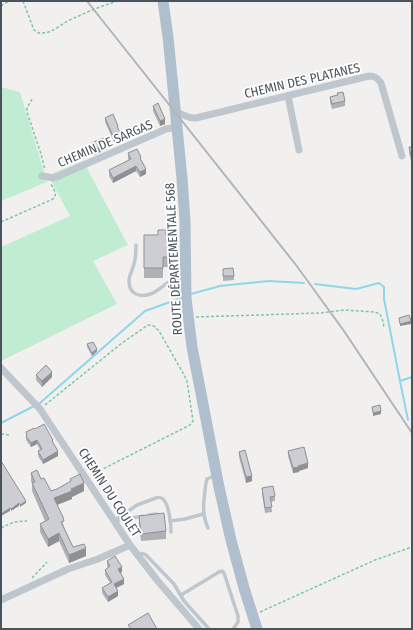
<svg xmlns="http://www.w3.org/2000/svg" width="413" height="630" font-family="'Fira Sans Condensed',sans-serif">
	<rect width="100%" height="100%" fill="#f2efef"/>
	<g fill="#c0edd1">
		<polygon points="1,87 20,92 47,182 1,201"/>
		<polygon points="83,161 128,245 93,261 117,304 1,361 1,247 70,216 48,175"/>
	</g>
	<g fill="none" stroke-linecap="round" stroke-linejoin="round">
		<g stroke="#8fd6e8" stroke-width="2">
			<polyline points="315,284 356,289 379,283 384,287 384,299 400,381 412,377"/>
			<polyline points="191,294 220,286 269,281 304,283"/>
			<polyline points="400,381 408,420"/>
			<polyline points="40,403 145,311 181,298"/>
			<polyline points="1,423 34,406"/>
		</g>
		<g stroke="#79caa2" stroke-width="1.5" stroke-dasharray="3 2" stroke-linecap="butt">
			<path d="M23,1L34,30C37,32 39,34 43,33C52,33 60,25 68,21C84,13 101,6 118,1"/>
			<polyline points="1,6 9,1"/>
			<polyline points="32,99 27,108 27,112 41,154 45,170"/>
			<path d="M1,222L53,199C58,194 54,190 51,184"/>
			<polyline points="196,317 320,313 344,310 375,312 380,314 383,321 384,328"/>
			<polyline points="45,405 122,343 148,325 154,326 159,331 183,373 187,381 193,421 190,425 91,475"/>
			<polyline points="1,434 10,435"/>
			<polyline points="1,528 14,522 27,521"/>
			<polyline points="32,578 47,562"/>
			<polyline points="260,612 375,560 412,547"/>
		</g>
		<g stroke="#bec7cd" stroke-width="3.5">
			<path d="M136,245C136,251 136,258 134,264C133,269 129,275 129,281C129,287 131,292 136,294C151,300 161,286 172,280C176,278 180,278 184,278"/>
			<polyline points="149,515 157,514"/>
			<path d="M143,516L114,521L137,505L156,498C159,497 160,497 163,499C169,504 171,525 171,532"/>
			<polyline points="170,521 185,519 203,514"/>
			<path d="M208,528C201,512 204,499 206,483L207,479L216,475"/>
			<path d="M138,554C141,553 143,553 146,555L174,584L184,601L209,629"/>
			<polyline points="181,595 219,572 222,571 224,573 238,616 238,622 233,629"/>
		</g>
		<g stroke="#bec7cd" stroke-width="7">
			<polyline points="288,96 299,150"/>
			<path d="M176,113C184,113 187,119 196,118L369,76C375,76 378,78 381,83L402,156"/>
			<polyline points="42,176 54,178 166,129 177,127"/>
			<polyline points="1,368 40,409 130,545 157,580 199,629"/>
			<polyline points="1,600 68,569 98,559 130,545"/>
		</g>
		<polyline stroke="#b0bfcd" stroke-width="11" points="163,1 168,37 182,178 185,221 186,298 192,347 219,487 231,540 244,588 257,629"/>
		<polyline stroke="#b2b5b9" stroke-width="2" points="87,1 296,265 344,331 412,433"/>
	</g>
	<g fill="#afb1b6">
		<polygon points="337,93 345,101 345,106 332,109 330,102 330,97 337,95"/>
		<polygon points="153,106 165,124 160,126 153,111"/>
		<polygon points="105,118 118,130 121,139 114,142 105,122"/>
		<polygon points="91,143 107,149 94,155 91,149"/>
		<polygon points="409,147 412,147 412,161 411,161 409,152"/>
		<polygon points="128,153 141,160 146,174 140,177 136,171 113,183 109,176 109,170 129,160 128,159"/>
		<polygon points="144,235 174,236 174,267 163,267 163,278 144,278"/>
		<polygon points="223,269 234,276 234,280 223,281"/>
		<polygon points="87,344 97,351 92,356 87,347"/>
		<polygon points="36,375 52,377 42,387 36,380"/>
		<polygon points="35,429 53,443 58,456 43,464 38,456 38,451 40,450 37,444 31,447 26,440 26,432"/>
		<polygon points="288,451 308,468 299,471 299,472 293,473 288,456"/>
		<polygon points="239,452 252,481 246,483 239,457"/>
		<polygon points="31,473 41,479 51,491 57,489 70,482 70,479 84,491 72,497 72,499 57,505 64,527 73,547 86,556 69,563 59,541 48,547 40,532 40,524 45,521 32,491 32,483 31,481"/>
		<polygon points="262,488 275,496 275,501 271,502 272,512 265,513 262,493"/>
		<polygon points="139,516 166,531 166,539 141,541 139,524"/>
		<polygon points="107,561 122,572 120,573 124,584 116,588 118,596 108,602 102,593 102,588 110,583 105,575 105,570 108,568 107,566"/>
	</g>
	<g fill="#8f9094">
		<polygon points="165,119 165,124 160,126 160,121"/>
		<polygon points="121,135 121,139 114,142 114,138"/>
		<polygon points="107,144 107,149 94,155 94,150"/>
		<polygon points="136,166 136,171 113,183 113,178"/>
		<polygon points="146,169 146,174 140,177 140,172"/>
		<polygon points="411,321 411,324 400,326 400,324"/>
		<polygon points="97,349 97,351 92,356 92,353"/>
		<polygon points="52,372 52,377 42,387 42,381"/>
		<polygon points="381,411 381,414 373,416 373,413"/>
		<polygon points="37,440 37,444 31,447 31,443"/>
		<polygon points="58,451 58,456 43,464 43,460"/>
		<polygon points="308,463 308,468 299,471 299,472 293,473 293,468 298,466"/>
		<polygon points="252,476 252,481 246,483 246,477"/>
		<polygon points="84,483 84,491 72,497 72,499 54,506 54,498"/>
		<polygon points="26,501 26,503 20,507 20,505"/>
		<polygon points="19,503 19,506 11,511 11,509"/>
		<polygon points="10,508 10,511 1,516 1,514"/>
		<polygon points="59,533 59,541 48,547 48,539"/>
		<polygon points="86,548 86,556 69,563 69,555"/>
		<polygon points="122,567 122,572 118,574 118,569"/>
		<polygon points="124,579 124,584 114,589 114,584"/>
		<polygon points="118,591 118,596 108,602 108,597"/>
	</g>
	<g fill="#ccced4" stroke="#8f9094">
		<polygon points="343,92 345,101 332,104 330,97 338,95 337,93"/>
		<polygon points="158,103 165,119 160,121 153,106"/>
		<polygon points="113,114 118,126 117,126 121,135 114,138 105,118"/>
		<polygon points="104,138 107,144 94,150 91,143"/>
		<polygon points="409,147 412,147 412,156 411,156"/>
		<polygon points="137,149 141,157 140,158 146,169 140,172 136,166 113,178 109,170 131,159 128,153"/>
		<polygon points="158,230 166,230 166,236 174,236 174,257 163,257 163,268 144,268 144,235 158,235"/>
		<polygon points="233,268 234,276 223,276 223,269"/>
		<polygon points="409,315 411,321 400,324 399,318"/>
		<polygon points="93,342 97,349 92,353 87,344"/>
		<polygon points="46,365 52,372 42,381 36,375"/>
		<polygon points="380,405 381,411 373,413 372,407"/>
		<polygon points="44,424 53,440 52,441 58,451 43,460 38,451 42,449 37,440 31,443 26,436 27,435 26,432 34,428 35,429"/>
		<polygon points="304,447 308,463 298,466 299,467 293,468 288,451"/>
		<polygon points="245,450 252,476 246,477 239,452"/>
		<polygon points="1,461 26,501 20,505 19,503 11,509 10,508 1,514"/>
		<polygon points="37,470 41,479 44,478 51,491 57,489 71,481 70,479 80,474 84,483 71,489 72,491 54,498 63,517 64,521 61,522 73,547 84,544 86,548 69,555 59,533 48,539 40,524 49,519 32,483 35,482 31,473"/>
		<polygon points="273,486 275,496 270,497 272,507 265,508 262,488"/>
		<polygon points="164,513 166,531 141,534 139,516"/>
		<polygon points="115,556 122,567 118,569 124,579 114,584 118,591 108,597 102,588 112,582 105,570 110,566 107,561"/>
		<polygon points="148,613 157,629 131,629 128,625"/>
	</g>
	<g text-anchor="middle" stroke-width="3.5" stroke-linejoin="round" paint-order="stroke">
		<g font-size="13" fill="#48535c" stroke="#fff">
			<text transform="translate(302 80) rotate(-13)" y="5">CHEMIN DES PLATANES</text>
			<text transform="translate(105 143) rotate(-23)" y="5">CHEMIN DE SARGAS</text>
			<text transform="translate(173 259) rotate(-93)" y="5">ROUTE DÉPARTEMENTALE 568</text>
			<text transform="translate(110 492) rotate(57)" y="5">CHEMIN DU COULET</text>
		</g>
	</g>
	<rect width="413" height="630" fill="none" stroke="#48535c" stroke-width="4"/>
</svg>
